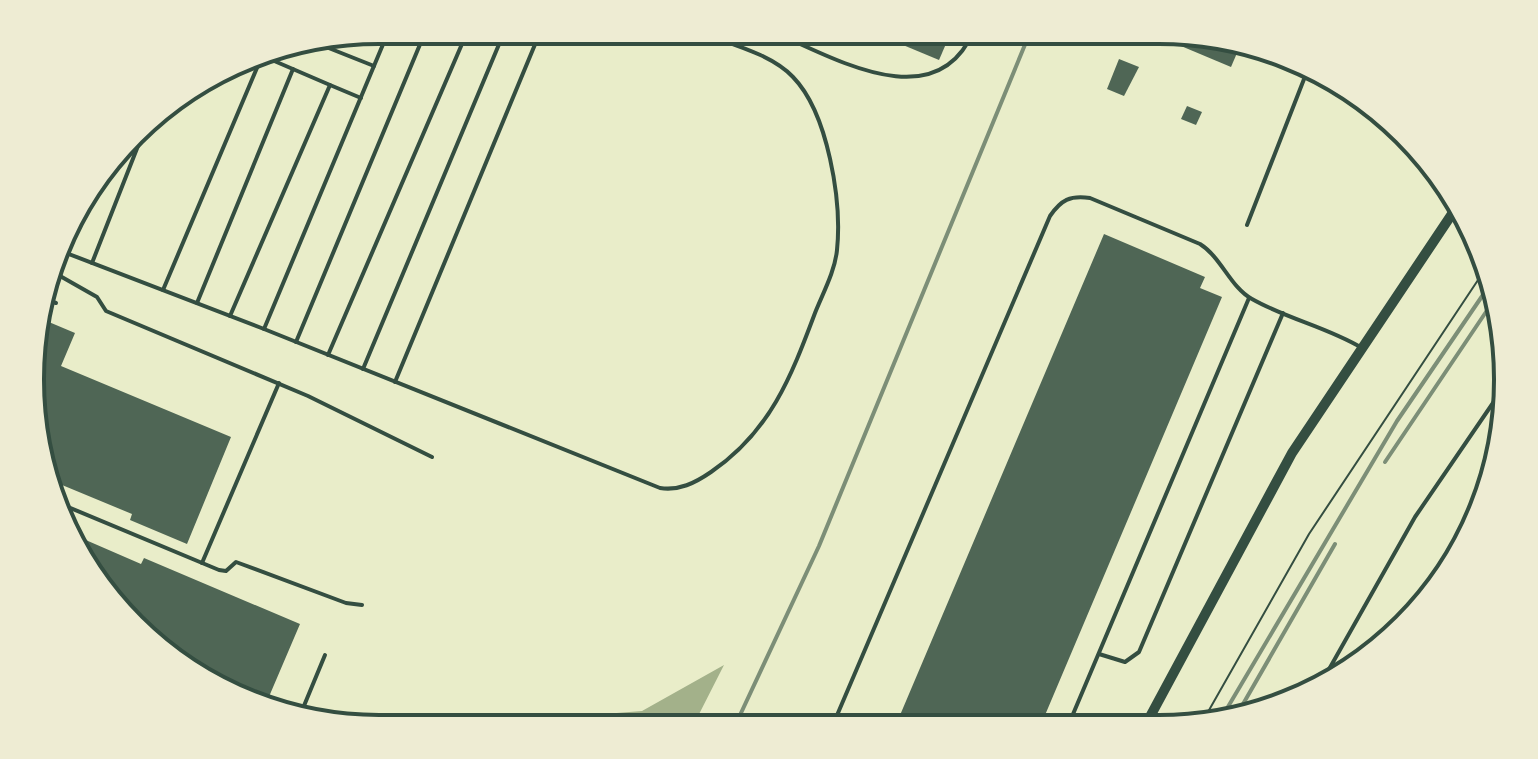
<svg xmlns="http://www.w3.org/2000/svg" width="1538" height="759" font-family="Cabin,sans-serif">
	<rect width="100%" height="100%" fill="#e9edc9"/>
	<polygon fill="#a3b18a" points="724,665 692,728 505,729 503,722 642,711"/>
	<g fill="#4f6655">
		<polygon points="867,30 952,30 939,60"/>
		<polygon points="1186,35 1206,39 1240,46 1231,67 1181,46"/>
		<polygon points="1119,59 1139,67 1124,96 1107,89"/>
		<polygon points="1187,106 1202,112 1196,125 1181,119"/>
		<polygon points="1104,234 1205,277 1200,288 1222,297 1040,727 895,727"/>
		<polygon points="37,317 75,333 61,366 231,437 187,544 130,520 132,514 50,480 33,426"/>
		<polygon points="65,531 141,564 144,558 300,624 265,706 245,702 133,627"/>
	</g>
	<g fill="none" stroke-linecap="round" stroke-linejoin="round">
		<polyline stroke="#344e41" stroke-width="2" points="1200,726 1309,534 1486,268"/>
		<g stroke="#344e41" stroke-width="4">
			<path d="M769,30C831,56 936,121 974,30"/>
			<polyline points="311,41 374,66"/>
			<polyline points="330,85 361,98"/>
			<polyline points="1247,225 1306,74"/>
			<polyline points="61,251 264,329 389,30"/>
			<polyline points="92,263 147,123"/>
			<polyline points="53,272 97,297 106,311 308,396 432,457"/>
			<polyline points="163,290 262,56"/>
			<polyline points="42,298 56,303"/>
			<polyline points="197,303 293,69"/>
			<polyline points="230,316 330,85 258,54"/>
			<path d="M264,329L660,488C679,491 695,483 711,472C770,432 791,377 815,313C823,293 835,271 837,250C842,201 828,113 793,77C769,52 725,43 694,30"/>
			<polyline points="296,342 426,30"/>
			<polyline points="328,355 468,30"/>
			<polyline points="363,369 505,30"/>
			<polyline points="395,382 541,30"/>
			<polyline points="56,502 219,570 226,571 236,562 346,603 362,605"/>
			<polyline points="202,563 279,383"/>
			<polyline points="1099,654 1125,662 1139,652 1283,313"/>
			<polyline points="1319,687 1415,517 1508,381"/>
			<polyline points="301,713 325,655"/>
			<polyline points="1068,726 1249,298"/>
			<path d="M832,727L1050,216C1061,200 1070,195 1090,198L1200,244C1221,257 1231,288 1252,299C1287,319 1327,327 1362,348"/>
		</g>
		<polyline stroke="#344e41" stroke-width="10" points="1145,726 1292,453 1456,208"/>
		<g stroke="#7c8e77" stroke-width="4">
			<polyline points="1385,462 1490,306"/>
			<polyline points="1235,718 1335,544"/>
			<polyline points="1219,722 1397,421 1489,286"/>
			<polyline points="734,728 819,546 1031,30"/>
		</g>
	</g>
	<path d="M0 0H1538V759H0ZM379 44H1159A335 335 0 0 1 1494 379V380A335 335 0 0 1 1159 715H379A335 335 0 0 1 44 380V379A335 335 0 0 1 379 44Z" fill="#eeecd3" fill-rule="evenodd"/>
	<path fill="none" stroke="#344e41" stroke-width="4" d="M379 44H1159A335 335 0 0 1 1494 379V380A335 335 0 0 1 1159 715H379A335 335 0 0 1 44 380V379A335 335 0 0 1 379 44Z"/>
</svg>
